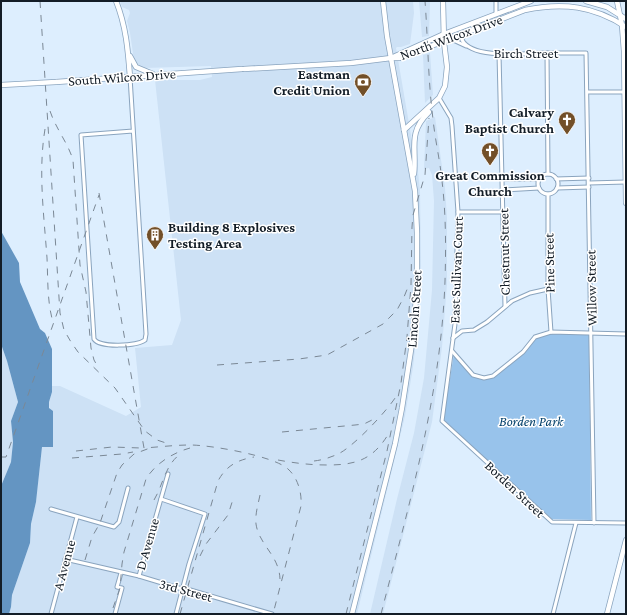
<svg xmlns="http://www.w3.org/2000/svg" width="627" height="615" font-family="'Crimson Pro',serif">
	<rect width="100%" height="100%" fill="#ddeefe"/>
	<g fill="#cde1f5">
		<polygon points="120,1 413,1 414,13 410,44 401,47 397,47 396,48 412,141 415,143 420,191 421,266 418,323 413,367 405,416 357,614 9,614 11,607 12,595 30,543 31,524 36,502 42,447 53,447 49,402 52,392 52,386 60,386 126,416 141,407 135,348 172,345 181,320 155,80 200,80 212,77 211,66 144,68 136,65 134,60 130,33 127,21 130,13 129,10 122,7"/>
		<polygon points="419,1 430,1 429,36 422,37"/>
		<polygon points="430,53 433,95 425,103 423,55"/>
		<polygon points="435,117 445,188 447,218 447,284 442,347 432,422 383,614 370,614 397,499 414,433 424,378 432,290 434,201 432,175 429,168 424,169 426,121"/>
		<polygon points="1,344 7,361 18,402 11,421 13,442 11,462 1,486"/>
	</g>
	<path fill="#98c3eb" d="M551,332L589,333L591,520L552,519L443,422L454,353C466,367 472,382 493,376L537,338Z"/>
	<polygon fill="#6495c2" points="1,231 19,263 20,282 40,329 45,333 52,349 52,392 49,402 49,408 53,411 53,447 42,447 36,502 31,524 30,543 12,595 11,607 9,614 1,614 1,486 11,462 13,442 11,421 18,402 7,361 1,344"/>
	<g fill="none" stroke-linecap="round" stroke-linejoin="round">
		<g stroke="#8aa4be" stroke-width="5">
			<g id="street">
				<polyline points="496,1 496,13"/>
				<path d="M464,34L462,40C473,60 526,53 546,53C559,53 573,53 586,53L594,523"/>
				<polyline points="451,39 466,46"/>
				<polyline points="547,53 548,174"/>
				<polyline points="499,54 505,306"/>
				<path d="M130,77L146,334L145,340C137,346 100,348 94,339L81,135L133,131"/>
				<polyline points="588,92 626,92"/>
				<polyline points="439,98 451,118 452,126 458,212 455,324 442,421 552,522 626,523"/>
				<circle cx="548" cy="184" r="10"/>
				<polyline points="502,179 539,179"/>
				<polyline points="556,179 589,178"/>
				<polyline points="589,183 626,182"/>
				<polyline points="557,188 589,187"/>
				<polyline points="503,190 539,188"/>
				<polyline points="548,194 548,289 551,332"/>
				<polyline points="458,212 502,212"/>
				<polyline points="453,338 462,331 474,330 487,322 512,301 530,293 548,289"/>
				<polyline points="452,351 473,375 484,378 493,376 523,352 535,337 551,332 626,334"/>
				<polyline points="161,499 205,514 189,564 176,614"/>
				<polyline points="51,509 114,527 119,522 128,488"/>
				<polyline points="65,559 139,576 182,589 187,589 272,614"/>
				<polyline points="139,576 168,474"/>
				<polyline points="51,614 77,517"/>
				<polyline points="115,614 122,588 117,587 121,573"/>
				<polyline points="553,614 576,523"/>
			</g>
		</g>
		<g stroke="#8aa4be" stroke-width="6">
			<g id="secondary">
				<path d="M116,1C126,26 128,50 130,77"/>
				<polyline points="586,1 607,7 626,19"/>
				<polyline points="617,1 622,25 624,51 626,203"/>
				<polyline points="130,56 136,67 153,74"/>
				<path d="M393,58H400L525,10C563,2 594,6 626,27"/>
				<polyline points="244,69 351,63 391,58 444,34 531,1"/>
				<polyline points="56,82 242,69"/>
				<polyline points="404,130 439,98 445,86 447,67 444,42 443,1"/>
				<path d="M414,174C417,149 407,133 429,112"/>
				<polyline points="352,614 395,444 402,408 413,337 417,285 417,233 415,191 387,36 383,1"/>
				<polyline points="607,614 626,540"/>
			</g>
		</g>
		<use href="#street" stroke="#fff" stroke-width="3"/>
		<use href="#secondary" stroke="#fff" stroke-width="4.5"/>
		<g stroke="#7b8895" stroke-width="1" stroke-dasharray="7 7" stroke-linecap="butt">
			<polyline points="40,1 60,313 64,330 71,342 78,352 115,388 145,431 157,440 169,444"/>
			<path d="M50,111C56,129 68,143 73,160L80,265L86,292L91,348L94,360L99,369"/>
			<path d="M45,129C38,172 44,215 47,258C48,279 47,302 53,322"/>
			<path d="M99,193L144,448C159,447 175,445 190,445C211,445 274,456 288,469C298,478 302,493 301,506L273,614"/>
			<polyline points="217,365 299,359 327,355 383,324 397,310 404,297 408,287"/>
			<polyline points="282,432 355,425 364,424 374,419"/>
			<polyline points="76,451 112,447 141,448"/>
			<polyline points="1,457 6,457 99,195"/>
			<polyline points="72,458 122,454 133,452"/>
			<path d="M278,460C294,463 310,465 327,465C356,465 373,460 389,433"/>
			<path d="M314,461C323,460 332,457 340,453C356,444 388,410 397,395"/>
			<path d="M260,495C258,505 255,514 256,524C259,545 279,555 280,579"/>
			<path d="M154,500C163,485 165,466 179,455"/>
			<polyline points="200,556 206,544 228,515 234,496"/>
			<polyline points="85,560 92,537 100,523 117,473 122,465 134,454 150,448"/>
			<path d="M113,608L120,588L122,564L124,552L146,479C155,464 172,453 190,448"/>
			<path d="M180,614L218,481C226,466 237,460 254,457"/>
			<polyline points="346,614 387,451 401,383 407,337 411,285 412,227 413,215 425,175 429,118"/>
			<path d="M381,614C409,505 441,394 445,281C446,248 446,214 442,181C440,160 435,140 433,119C428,80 428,40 425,1"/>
		</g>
		<g stroke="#8aa4be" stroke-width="6" stroke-linecap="butt">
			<polyline id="secondary-bridge" points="1,85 56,82"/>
		</g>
		<use href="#secondary-bridge" stroke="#fff" stroke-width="4.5"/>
	</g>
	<defs>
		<g id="bank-pin" transform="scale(0.9)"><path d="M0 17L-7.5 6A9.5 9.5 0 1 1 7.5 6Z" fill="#724f28" stroke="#fff"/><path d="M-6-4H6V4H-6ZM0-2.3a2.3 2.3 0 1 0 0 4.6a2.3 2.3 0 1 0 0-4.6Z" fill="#fff"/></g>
		<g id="church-pin" transform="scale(0.9)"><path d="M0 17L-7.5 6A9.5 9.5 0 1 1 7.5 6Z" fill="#724f28" stroke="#fff"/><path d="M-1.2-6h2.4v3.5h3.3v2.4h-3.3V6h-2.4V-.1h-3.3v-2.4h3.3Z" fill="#fff"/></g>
		<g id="building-pin" transform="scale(0.9)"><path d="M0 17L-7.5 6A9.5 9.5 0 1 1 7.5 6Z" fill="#724f28" stroke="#fff"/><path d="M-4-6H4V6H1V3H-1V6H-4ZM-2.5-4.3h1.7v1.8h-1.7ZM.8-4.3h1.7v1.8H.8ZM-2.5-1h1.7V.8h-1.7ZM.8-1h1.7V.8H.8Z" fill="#fff"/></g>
	</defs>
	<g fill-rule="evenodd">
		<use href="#bank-pin" x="363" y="82"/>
		<use href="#church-pin" x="567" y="120"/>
		<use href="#church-pin" x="490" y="151"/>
		<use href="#building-pin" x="155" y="235"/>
	</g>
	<g text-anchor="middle" stroke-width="3" stroke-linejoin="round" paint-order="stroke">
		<g font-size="14" fill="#131d27" stroke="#fff">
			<text transform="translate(451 37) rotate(-20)" y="5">North Wilcox Drive</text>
			<text x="526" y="58">Birch Street</text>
			<text transform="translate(122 77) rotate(-4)" y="5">South Wilcox Drive</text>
			<text transform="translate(504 252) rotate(-91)" y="5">Chestnut Street</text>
			<text transform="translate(549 263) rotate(-91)" y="5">Pine Street</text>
			<text transform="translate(456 270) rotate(-88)" y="5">East Sullivan Court</text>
			<text transform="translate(591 288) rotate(-91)" y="5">Willow Street</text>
			<text transform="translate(414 309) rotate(-86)" y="5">Lincoln Street</text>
			<text transform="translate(515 489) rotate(43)" y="5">Borden Street</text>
			<text transform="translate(147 544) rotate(-74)" y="5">D Avenue</text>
			<text transform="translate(64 565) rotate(-75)" y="5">A Avenue</text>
			<text transform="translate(186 590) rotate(15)" y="5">3rd Street</text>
		</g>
		<g font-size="14" font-weight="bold" fill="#131d27" stroke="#fff" text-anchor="end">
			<text x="350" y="79">Eastman<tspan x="350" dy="16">Credit Union</tspan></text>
			<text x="554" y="117">Calvary<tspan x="554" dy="16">Baptist Church</tspan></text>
			<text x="490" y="180" text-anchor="middle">Great Commission<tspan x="490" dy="16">Church</tspan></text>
			<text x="168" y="232" text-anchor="start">Building 8 Explosives<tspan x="168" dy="16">Testing Area</tspan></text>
		</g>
		<g font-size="14" font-style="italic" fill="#03406b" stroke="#fff">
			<text x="531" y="426">Borden Park</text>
		</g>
	</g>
	<rect width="627" height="615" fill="none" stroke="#131d27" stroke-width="4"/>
</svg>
